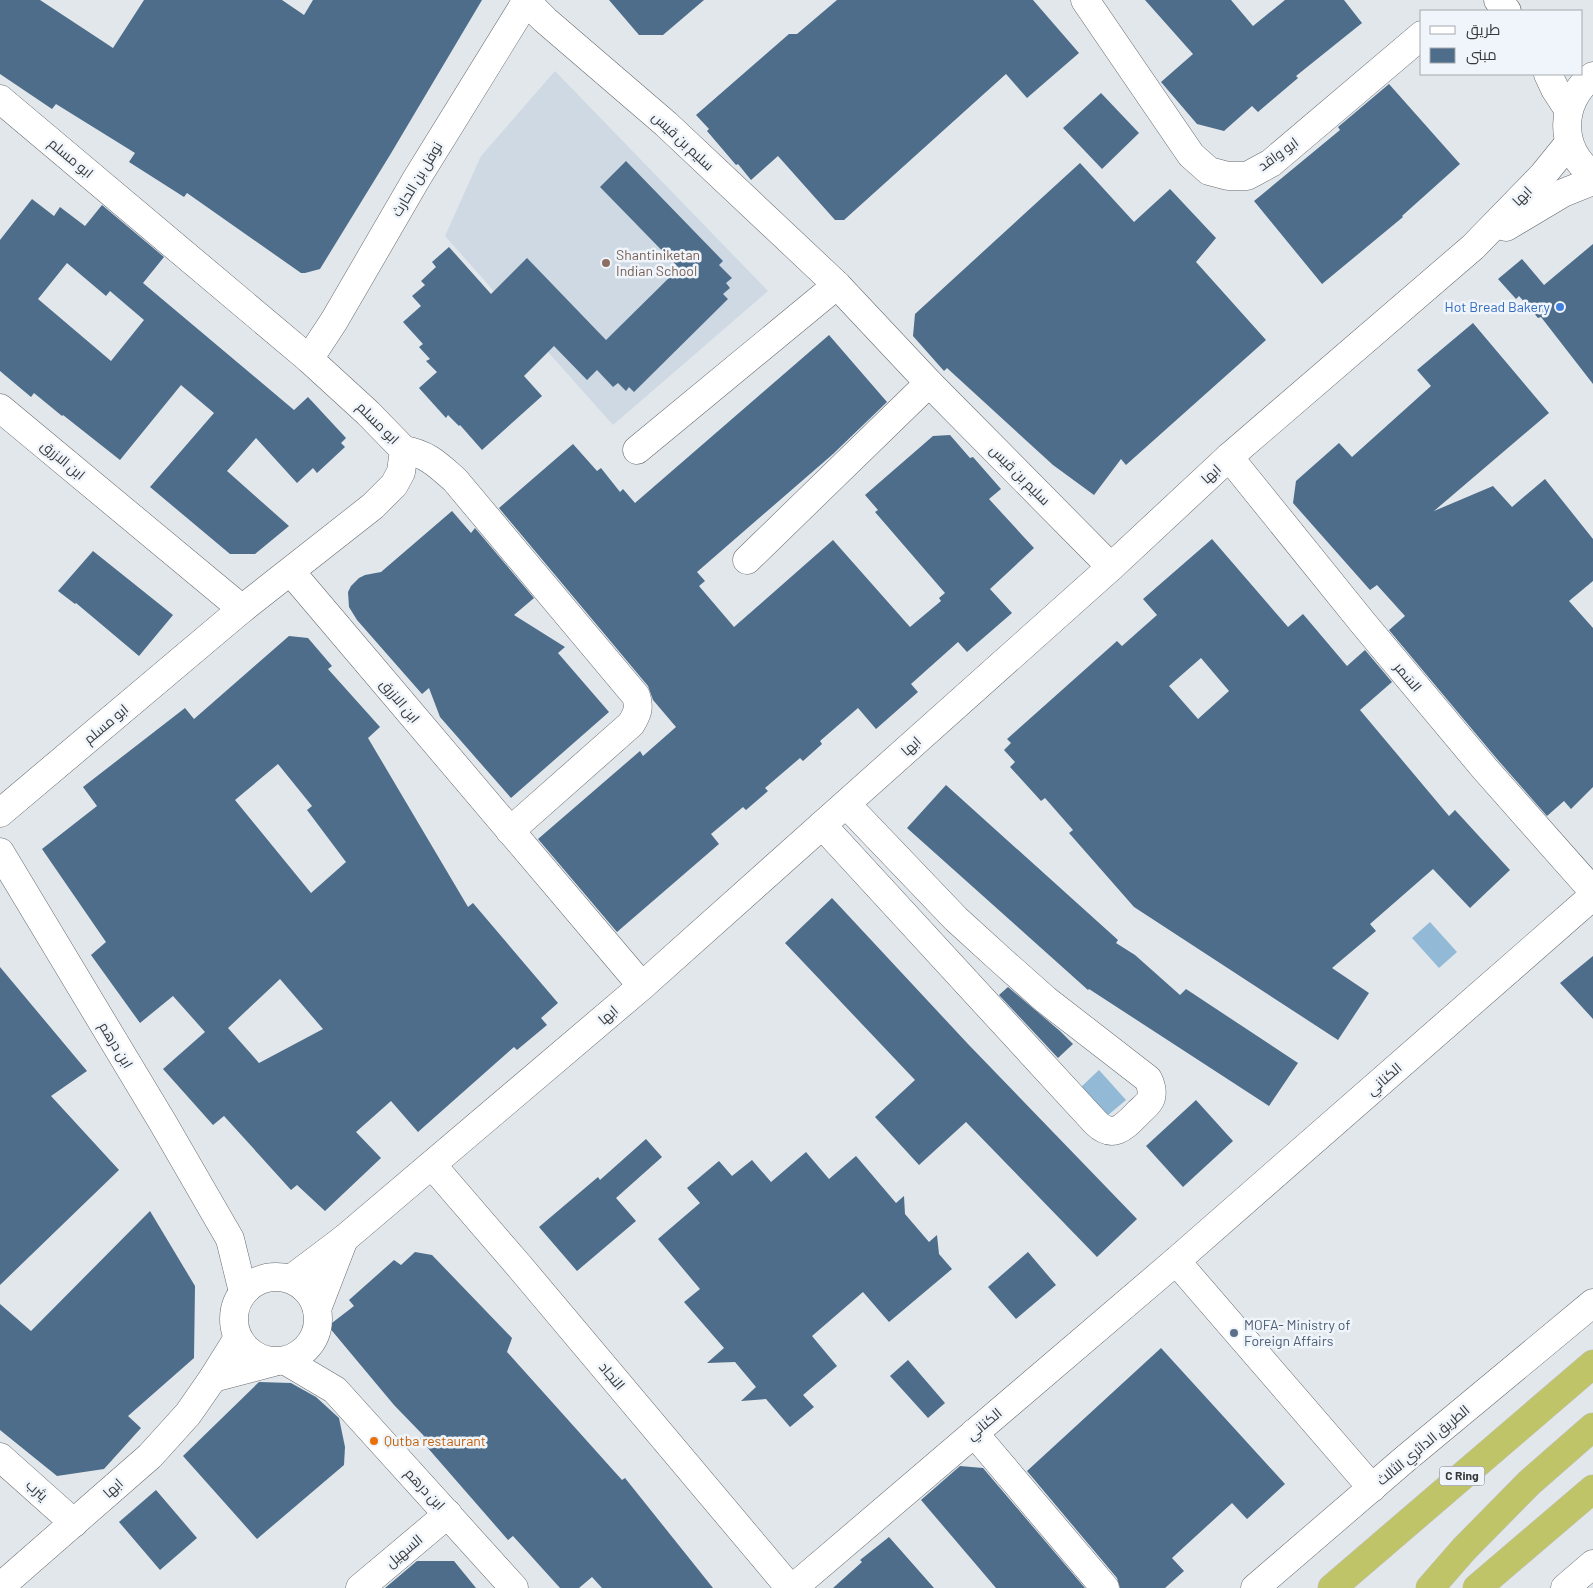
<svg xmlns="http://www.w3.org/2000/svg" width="1593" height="1588" font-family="Barlow,Cairo,sans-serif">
	<rect width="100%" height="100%" fill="#e2e7ec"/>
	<polygon fill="#cfd9e3" points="555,71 768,291 613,425 445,236 481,156"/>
	<g fill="#92bad6">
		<polygon points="1430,922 1457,952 1439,968 1412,938"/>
		<polygon points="1099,1070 1126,1100 1107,1116 1081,1087"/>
	</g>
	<g fill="#4d6d8a" fill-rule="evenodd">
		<polygon points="0,0 40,0 113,48 144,0 282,0 304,15 313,0 482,0 390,155 320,269 305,273 301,273 187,193 184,197 129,162 135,153 56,104 52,109 0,74"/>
		<polygon points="609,0 704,0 663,35 639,35"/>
		<polygon points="837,0 1033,0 1079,53 1027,98 1006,74 844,220 835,220 778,156 751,180 738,164 736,165 707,131 709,129 696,115 789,34 797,34"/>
		<polygon points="1145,0 1231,0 1253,26 1285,0 1344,0 1362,23 1296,76 1298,78 1258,112 1252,106 1224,131 1197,124 1161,82 1193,54"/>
		<polygon points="1389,84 1460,164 1402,216 1403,217 1322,284 1254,201 1340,130 1338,127"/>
		<polygon points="1101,93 1139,133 1102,169 1063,128"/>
		<polygon points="626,161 723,261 719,265 732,278 726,283 730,288 723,294 728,299 634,392 629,387 626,391 618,383 613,387 597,370 587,380 554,346 524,376 542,396 482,450 460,425 459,426 448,415 446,418 419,388 437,372 426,361 430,359 419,347 423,344 403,322 421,306 412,296 425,285 421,281 436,267 432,262 449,247 491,294 527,258 606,340 679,268 600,187"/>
		<polygon points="1080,163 1134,222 1170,189 1216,238 1196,262 1266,340 1126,465 1121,459 1094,495 1053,465 947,368 944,371 913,336 915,314"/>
		<path d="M32,199L54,216L60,207L85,226L102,205L164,257L143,283L294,410L308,397L346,438L341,443L345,447L317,473L313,468L297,483L256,438L227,471L289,526L255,554H230L150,487L214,413L181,385L120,460L63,415L62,416L34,393L31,397L0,371V240ZM67,263L106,296L110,291L144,320L111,361L38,299Z"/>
		<polygon points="1593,244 1593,384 1541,317 1538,318 1519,296 1516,299 1498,279 1522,259 1544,285"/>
		<polygon points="1473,323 1549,413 1434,511 1493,486 1512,507 1545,479 1593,539 1593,581 1569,601 1593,628 1593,787 1571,809 1564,801 1547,816 1497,759 1389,630 1405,616 1377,585 1370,590 1293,503 1296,481 1339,443 1352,457 1431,386 1417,370"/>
		<polygon points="829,335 887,402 833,454 697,572 705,581 699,586 734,627 833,540 910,627 941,601 939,598 945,593 875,512 878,510 865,495 933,436 950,435 970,458 973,457 1001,489 989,499 1034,548 990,589 1012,613 967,652 958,642 911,684 918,692 876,729 858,708 820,741 822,744 803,761 800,758 765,788 768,791 746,810 743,807 711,834 719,844 617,932 538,839 640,751 643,756 676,727 653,700 648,686 499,508 573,444 597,471 601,468 620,492 623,489 635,503"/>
		<polygon points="452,511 471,533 475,528 534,598 514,615 565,647 558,653 609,712 511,798 440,717 429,688 422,694 357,620 349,607 348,592 351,586 359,578 365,575 381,572"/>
		<path d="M1212,539L1288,627L1303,614L1347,666L1365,650L1392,682L1360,710L1449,816L1455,810L1510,870L1470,908L1433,869L1370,924L1376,931L1332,968L1369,993L1338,1040L1134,907L1069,833L1073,830L1045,798L1041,801L1010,767L1015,762L1004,750L1011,743L1007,739L1117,641L1122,646L1157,615L1143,599ZM1201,658L1229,691L1198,719L1169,686Z"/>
		<polygon points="93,551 173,615 139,656 76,603 75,604 58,591"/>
		<path d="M289,636L308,638L332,666L328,669L380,727L368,738L468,907L473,903L558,1003L541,1018L547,1025L517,1050L514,1047L418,1132L391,1101L356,1132L381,1158L325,1211L297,1185L291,1190L224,1116L213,1125L163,1069L205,1032L173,996L140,1023L91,955L106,942L42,849L97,806L83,787L185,708L194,719ZM278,764L312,806L307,810L346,862L311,893L235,800ZM280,979L323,1029L259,1063L228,1028Z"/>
		<polygon points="946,785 1118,940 1116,943 1135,955 1180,995 1186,989 1298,1063 1269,1106 1089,989 1088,990 907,828"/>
		<polygon points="832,898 968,1044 1137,1219 1097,1257 966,1122 919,1165 875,1117 915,1080 785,943"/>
		<polygon points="1593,956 1593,1019 1560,983"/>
		<polygon points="0,967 87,1071 51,1096 119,1170 0,1285"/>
		<polygon points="1008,987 1060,1031 1073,1044 1058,1058 999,995"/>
		<polygon points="1196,1100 1233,1141 1183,1187 1146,1146"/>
		<polygon points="646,1139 662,1157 616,1198 636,1221 577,1271 539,1227 598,1177 600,1180"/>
		<polygon points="806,1152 829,1179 856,1156 896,1203 904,1196 905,1214 929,1242 937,1235 939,1254 952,1269 889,1322 863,1292 812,1336 837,1366 803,1395 814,1407 790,1427 766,1399 741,1401 756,1387 735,1362 707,1363 724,1348 684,1302 700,1289 658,1239 700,1203 687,1188 719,1161 732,1176 752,1160 771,1182"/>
		<polygon points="150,1211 195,1286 194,1358 128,1416 141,1428 104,1469 57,1476 0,1430 0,1304 31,1331"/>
		<polygon points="415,1252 432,1255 512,1338 507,1352 622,1480 625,1478 713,1588 602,1588 592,1577 579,1588 560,1588 513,1536 508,1540 420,1439 424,1436 394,1405 328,1326 354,1306 349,1300 394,1260 401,1265"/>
		<polygon points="1028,1252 1056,1285 1016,1319 988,1287"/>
		<polygon points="1161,1348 1285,1484 1247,1519 1232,1503 1172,1558 1184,1571 1165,1588 1120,1588 1117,1578 1027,1471"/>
		<polygon points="908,1360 945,1403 928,1418 890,1376"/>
		<polygon points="259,1382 291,1383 316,1397 339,1418 345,1447 344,1465 257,1539 183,1456"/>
		<polygon points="960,1466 983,1468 1085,1588 996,1588 921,1500"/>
		<polygon points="156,1490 197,1538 160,1570 119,1522"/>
		<polygon points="889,1537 934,1588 833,1588 862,1562 860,1560"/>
		<polygon points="417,1561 454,1561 476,1588 385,1588"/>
	</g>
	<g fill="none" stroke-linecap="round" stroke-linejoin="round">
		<g stroke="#686c70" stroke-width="29">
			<g id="street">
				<polyline points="1085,0 1191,155 1209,171 1228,176 1247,176 1271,163 1422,35"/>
				<polyline points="526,1 545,20 666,124 837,285 929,383 1111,567"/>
				<polyline points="0,99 309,359 368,413 404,450 401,472 394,485 373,506 242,609 0,813"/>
				<polyline points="1506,227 1563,193 1593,181"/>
				<polyline points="309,359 334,321 417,178 527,0"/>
				<polyline points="0,408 242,609"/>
				<path d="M404,450C428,454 438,465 455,480L636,696C640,708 637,714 631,724L510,831"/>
				<polyline points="637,450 837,285"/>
				<polyline points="1229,457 1363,623 1485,769 1593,891"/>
				<polyline points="747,560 929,383"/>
				<polyline points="291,572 642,986"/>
				<path d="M822,825L1096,1123C1114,1140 1125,1126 1138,1113C1143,1108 1149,1104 1151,1098C1153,1091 1151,1085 1148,1079L1046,1000L1001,960L956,919L846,804"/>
				<polyline points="432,1165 520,1267 790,1588"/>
				<polyline points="1176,1261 1372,1488"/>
				<polyline points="291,1279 344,1239 642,986 1111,567 1229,457 1473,247 1543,175 1569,143"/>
				<polyline points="317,1309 344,1239"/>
				<polyline points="213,1378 274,1362"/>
				<polyline points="974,1433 1105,1588"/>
				<polyline points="0,1457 74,1523"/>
				<polyline points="0,1587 150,1456 188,1414 213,1378 238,1338"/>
				<polyline points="360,1588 448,1514"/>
				<polyline points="793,1588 1176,1261 1593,896"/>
				<polyline points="1255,1588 1405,1459 1593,1303"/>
				<polyline points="1565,1588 1593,1564"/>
			</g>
		</g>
		<g stroke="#686c70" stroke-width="29">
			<g id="secondary">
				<polyline points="1498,0 1507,11"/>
				<polyline points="1548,74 1555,89 1568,109"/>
				<path d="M1593,76C1559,100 1558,151 1593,174"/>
				<polyline points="0,852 163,1123 230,1239 243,1292"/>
				<circle cx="276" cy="1319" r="42"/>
				<polyline points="286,1361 335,1390 514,1588"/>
			</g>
		</g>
		<g stroke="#c3c4c4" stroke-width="29">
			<g id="highway">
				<polyline points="1332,1588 1593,1364"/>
				<polyline points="1430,1588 1464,1549 1529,1483 1593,1427"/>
				<polyline points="1477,1588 1593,1489"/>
			</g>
		</g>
		<use href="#street" stroke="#fff" stroke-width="28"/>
		<use href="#secondary" stroke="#fff" stroke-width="28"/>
		<use href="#highway" stroke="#bfc468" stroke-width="28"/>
	</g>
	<circle fill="#8d6e63" stroke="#eff5fa" stroke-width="2" cx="606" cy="263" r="5"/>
	<circle fill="#3f7fe0" stroke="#eff5fa" stroke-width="2" cx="1560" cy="307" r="5"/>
	<circle fill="#5c6f8a" stroke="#eff5fa" stroke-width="2" cx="1234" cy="1333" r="5"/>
	<circle fill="#e8710a" stroke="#eff5fa" stroke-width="2" cx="374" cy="1441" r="5"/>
	<g text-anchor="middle" stroke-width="5" stroke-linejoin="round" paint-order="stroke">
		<rect fill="#eff5fa" stroke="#6e7174" stroke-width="1" x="1439.5" y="1466.5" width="45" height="19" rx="4"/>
		<g font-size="12" font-weight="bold" fill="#37393b">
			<text x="1462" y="1480">C Ring</text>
		</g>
		<g font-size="14" fill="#37393b" stroke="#eff5fa">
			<text transform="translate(683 141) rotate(43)" y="5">سليم بن قيس</text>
			<text transform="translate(1278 154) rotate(-36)" y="5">ابو واقد</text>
			<text transform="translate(71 158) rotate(40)" y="5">ابو مسلم</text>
			<text transform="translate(417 179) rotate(-59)" y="5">نوفل بن الحارث</text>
			<text transform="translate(1522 196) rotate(-45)" y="5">ابها</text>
			<text transform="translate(378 423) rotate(45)" y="5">ابو مسلم</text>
			<text transform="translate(63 460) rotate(40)" y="5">ابن الازرق</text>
			<text transform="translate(1211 474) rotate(-43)" y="5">ابها</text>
			<text transform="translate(1020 475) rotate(45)" y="5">سليم بن قيس</text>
			<text transform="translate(1408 677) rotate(50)" y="5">السَمر</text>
			<text transform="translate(400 701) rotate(50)" y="5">ابن الازرق</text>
			<text transform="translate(106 724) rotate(-40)" y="5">ابو مسلم</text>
			<text transform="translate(911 746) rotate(-42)" y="5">ابها</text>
			<text transform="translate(608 1015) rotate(-41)" y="5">ابها</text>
			<text transform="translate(116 1045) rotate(59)" y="5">ابن درهم</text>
			<text transform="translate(1384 1079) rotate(-41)" y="5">الكناني</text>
			<text transform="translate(612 1376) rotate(50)" y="5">النجاد</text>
			<text transform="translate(984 1424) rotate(-40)" y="5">الكناني</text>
			<text transform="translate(1423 1445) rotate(-40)" y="5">الطريق الدائري الثالث</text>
			<text transform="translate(113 1488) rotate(-42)" y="5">ابها</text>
			<text transform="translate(425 1489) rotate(47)" y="5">ابن درهم</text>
			<text transform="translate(37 1490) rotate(42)" y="5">يثرب</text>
			<text transform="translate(404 1551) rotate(-40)" y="5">السهيل</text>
		</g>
		<g font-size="14" fill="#785e54" stroke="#eff5fa" text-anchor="start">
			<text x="616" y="260">Shantiniketan<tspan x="616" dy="16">Indian School</tspan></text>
		</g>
		<g font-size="14" fill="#366cbe" stroke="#eff5fa" text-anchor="end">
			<text x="1550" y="312">Hot Bread Bakery</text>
		</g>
		<g font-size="14" fill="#4e5e75" stroke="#eff5fa" text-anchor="start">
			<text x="1244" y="1330">MOFA- Ministry of<tspan x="1244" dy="16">Foreign Affairs</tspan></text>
		</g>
		<g font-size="14" fill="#c56008" stroke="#eff5fa" text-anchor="start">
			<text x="384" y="1446">Qutba restaurant</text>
		</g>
	</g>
	<rect x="1420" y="10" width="162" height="65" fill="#eff5fa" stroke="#a5aaae"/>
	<rect x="1430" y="26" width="25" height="8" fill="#ffffff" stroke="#a5aaae"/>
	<text x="1466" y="35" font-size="15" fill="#37393b">طريق</text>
	<rect x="1430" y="48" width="25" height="15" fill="#4d6d8a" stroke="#a5aaae"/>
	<text x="1466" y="60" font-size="15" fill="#37393b">مبنى</text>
</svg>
